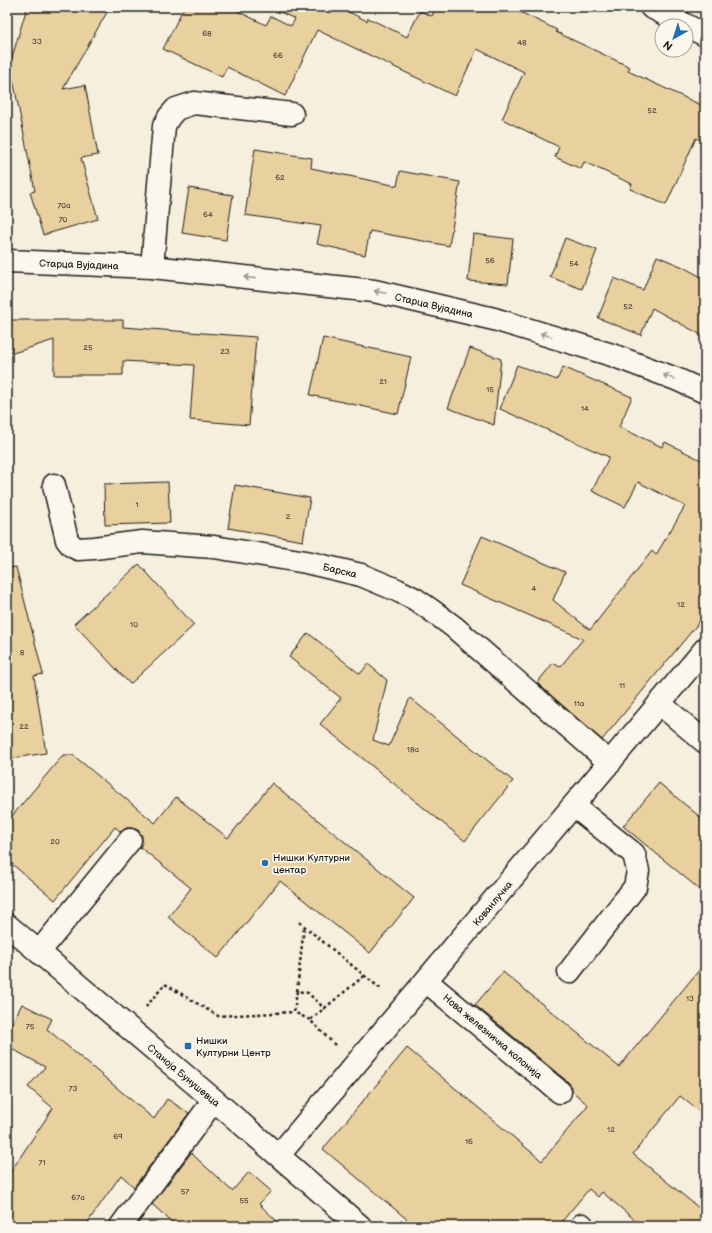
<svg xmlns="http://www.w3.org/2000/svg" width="712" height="1233" font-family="'Balsamiq Sans',sans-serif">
	<rect width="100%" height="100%" fill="#f7efdd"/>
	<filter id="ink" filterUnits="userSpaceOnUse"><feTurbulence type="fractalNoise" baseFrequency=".025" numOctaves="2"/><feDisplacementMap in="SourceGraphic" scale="8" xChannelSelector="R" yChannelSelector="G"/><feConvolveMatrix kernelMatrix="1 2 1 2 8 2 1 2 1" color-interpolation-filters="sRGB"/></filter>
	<g filter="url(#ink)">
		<g fill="#e9d09f" stroke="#1c1c1c">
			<polygon points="27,7 110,7 63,89 85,85 98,155 81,158 98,219 43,235 30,192 35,191 10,64"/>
			<polygon points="184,7 229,7 266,25 271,16 291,26 295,19 269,7 339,7 367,21 368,18 407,37 420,11 432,16 436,7 510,7 557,30 556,32 630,67 628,71 705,107 705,142 696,138 666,205 630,189 632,184 584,162 581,169 555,157 559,147 502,119 524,72 477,49 455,96 317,30 285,96 227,67 222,77 163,49"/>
			<polygon points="255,149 312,158 311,168 397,186 400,171 460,182 449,246 370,231 365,255 317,244 321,226 245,215"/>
			<polygon points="189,188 233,195 226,240 182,233"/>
			<polygon points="473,234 513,239 508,284 468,281"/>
			<polygon points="565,238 597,250 582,289 550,277"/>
			<polygon points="657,256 683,267 705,279 705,337 652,308 641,335 598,318 614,278 643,290"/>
			<polygon points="7,320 123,320 123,327 256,337 249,425 190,420 194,365 123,361 123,375 54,375 54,340 7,355"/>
			<polygon points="323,338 411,357 398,414 310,395"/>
			<polygon points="470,348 501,359 494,425 448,408"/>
			<polygon points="517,365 557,380 563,367 632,397 619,427 662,447 665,442 705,462 705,615 602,740 537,683 553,663 560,667 583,639 460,585 482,536 565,572 553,600 590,630 652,551 656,555 685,506 638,482 625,507 592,491 609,457 500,409"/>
			<polygon points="168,482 170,523 105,525 104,484"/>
			<polygon points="235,485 310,498 303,541 228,528"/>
			<polygon points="139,564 194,625 130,684 74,624"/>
			<polygon points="16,567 43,674 34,676 46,753 7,759 7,568"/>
			<polygon points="308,633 360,674 368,664 387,680 373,740 389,746 410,698 513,781 465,841 320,724 341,698 289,657"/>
			<polygon points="63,755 73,755 155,823 176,797 228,838 272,783 414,898 370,953 280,881 218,958 168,917 191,888 140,847 142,842 142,836 138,830 132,828 126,828 121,832 115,827 55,900 7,860 7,822"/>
			<polygon points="659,783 705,821 705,894 623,826"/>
			<polygon points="705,963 705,1116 680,1096 633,1154 705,1213 705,1226 642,1226 602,1192 598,1197 589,1189 558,1226 415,1226 323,1149 407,1048 542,1161 588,1105 572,1091 572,1087 568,1082 475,1005 503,972 619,1067"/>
			<polygon points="22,1004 52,1019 47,1029 154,1119 167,1099 189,1113 134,1187 121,1175 85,1226 7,1226 7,1177 53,1108 28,1087 45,1067 7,1046 7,1033"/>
			<polygon points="191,1153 232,1191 249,1172 271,1191 259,1204 282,1226 176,1226 152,1204"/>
		</g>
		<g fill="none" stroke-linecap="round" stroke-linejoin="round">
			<g stroke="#1c1c1c" stroke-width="25">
				<g id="minor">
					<polyline points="651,7 705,35"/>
					<polyline points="7,261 152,267 374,291 494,319 612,355 676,379 705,392"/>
					<polyline points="152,267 164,126 169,117 176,109 194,103 292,114"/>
					<polyline points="54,485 67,540 72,546 78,549 94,548 142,542 214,547 306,562 361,575 397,590 415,599 431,610 454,627 610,763"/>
					<polyline points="659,703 705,742"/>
					<polyline points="7,925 214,1100 360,1226"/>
					<polyline points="39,952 130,840"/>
					<polyline points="569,972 635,887 638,871 634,854 574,806"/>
					<polyline points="426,981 560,1092"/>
					<polyline points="279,1155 705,649"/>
					<polyline points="582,1225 583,1226"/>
					<polyline points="121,1226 214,1100"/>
				</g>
			</g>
			<g stroke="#1c1c1c" stroke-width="2.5" stroke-dasharray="3 3" stroke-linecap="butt">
				<polyline points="299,922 382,990"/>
				<polyline points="297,991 304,926"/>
				<polyline points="146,1007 165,984 218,1016 294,1012"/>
				<polyline points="310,1020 294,1012 297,991 308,993 325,1009"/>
				<polyline points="335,1045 310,1020 364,976"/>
			</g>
			<use href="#minor" stroke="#fbf7ec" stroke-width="22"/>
		</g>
		<defs><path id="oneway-shaft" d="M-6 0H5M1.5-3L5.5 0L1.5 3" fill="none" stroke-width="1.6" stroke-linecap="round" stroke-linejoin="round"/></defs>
		<g stroke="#97948e">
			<use href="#oneway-shaft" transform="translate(250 278) rotate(-174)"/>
			<use href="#oneway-shaft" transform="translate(380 292) rotate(-168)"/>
			<use href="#oneway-shaft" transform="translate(546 335) rotate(-163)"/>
			<use href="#oneway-shaft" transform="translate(669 377) rotate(-159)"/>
		</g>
	</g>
	<g fill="#1f6fb2" stroke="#fbf7ec" stroke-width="1.5">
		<circle cx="265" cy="863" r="4"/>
		<rect x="184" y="1042" width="8" height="8" rx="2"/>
	</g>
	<g text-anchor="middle" stroke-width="3.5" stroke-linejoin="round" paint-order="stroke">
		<g font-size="8" fill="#4f493d">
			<text x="207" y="36">68</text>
			<text x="37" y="44">33</text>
			<text x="522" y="45">48</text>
			<text x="278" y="58">66</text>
			<text x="652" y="113">52</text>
			<text x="280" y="180">62</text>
			<text x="64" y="208">70a</text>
			<text x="208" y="217">64</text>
			<text x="63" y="222">70</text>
			<text x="490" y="263">56</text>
			<text x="574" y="266">54</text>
			<text x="628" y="309">52</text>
			<text x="88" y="350">25</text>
			<text x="225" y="354">23</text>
			<text x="383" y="384">21</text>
			<text x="490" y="392">15</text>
			<text x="585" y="411">14</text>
			<text x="137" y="507">1</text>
			<text x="288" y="519">2</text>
			<text x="534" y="591">4</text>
			<text x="681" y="607">12</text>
			<text x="134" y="627">10</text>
			<text x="22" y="655">8</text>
			<text x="622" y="688">11</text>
			<text x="579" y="706">11a</text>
			<text x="24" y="729">22</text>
			<text x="413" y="752">18a</text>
			<text x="55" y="844">20</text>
			<text x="690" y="1001">13</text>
			<text x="30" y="1029">75</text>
			<text x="73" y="1091">73</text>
			<text x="611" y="1132">12</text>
			<text x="118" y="1139">69</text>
			<text x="469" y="1144">16</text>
			<text x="42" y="1165">71</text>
			<text x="185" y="1194">57</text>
			<text x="78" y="1200">67a</text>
			<text x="244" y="1203">55</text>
		</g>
		<g font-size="10" fill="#1c1c1c" stroke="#fbf7ec">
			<text transform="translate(79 264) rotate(2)" y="4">Старца Вујадина</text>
			<text transform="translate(434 305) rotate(13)" y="4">Старца Вујадина</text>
			<text transform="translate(340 570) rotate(14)" y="4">Барска</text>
			<text transform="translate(492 903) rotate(-50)" y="4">Кованлучка</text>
			<text transform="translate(493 1036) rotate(40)" y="4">Нова железничка колонија</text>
			<text transform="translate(184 1075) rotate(40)" y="4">Станоја Бунушевца</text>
		</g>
		<g font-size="10" fill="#1c1c1c" stroke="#fbf7ec" text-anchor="start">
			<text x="273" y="861">Нишки Културни<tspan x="273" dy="12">центар</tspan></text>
			<text x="196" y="1044">Нишки<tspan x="196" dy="12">Културни Центр</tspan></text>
		</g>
	</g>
	<rect width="712" height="1233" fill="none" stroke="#fbf7ec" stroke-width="24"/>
	<rect x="12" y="12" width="688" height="1209" fill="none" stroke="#1c1c1c" stroke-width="1.5" filter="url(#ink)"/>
	<g transform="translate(674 38) rotate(219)"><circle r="19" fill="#fbf7ec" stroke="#a29f99"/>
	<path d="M0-3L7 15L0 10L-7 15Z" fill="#1f6fb2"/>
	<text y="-6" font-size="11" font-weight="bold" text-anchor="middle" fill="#1c1c1c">N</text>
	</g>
</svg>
